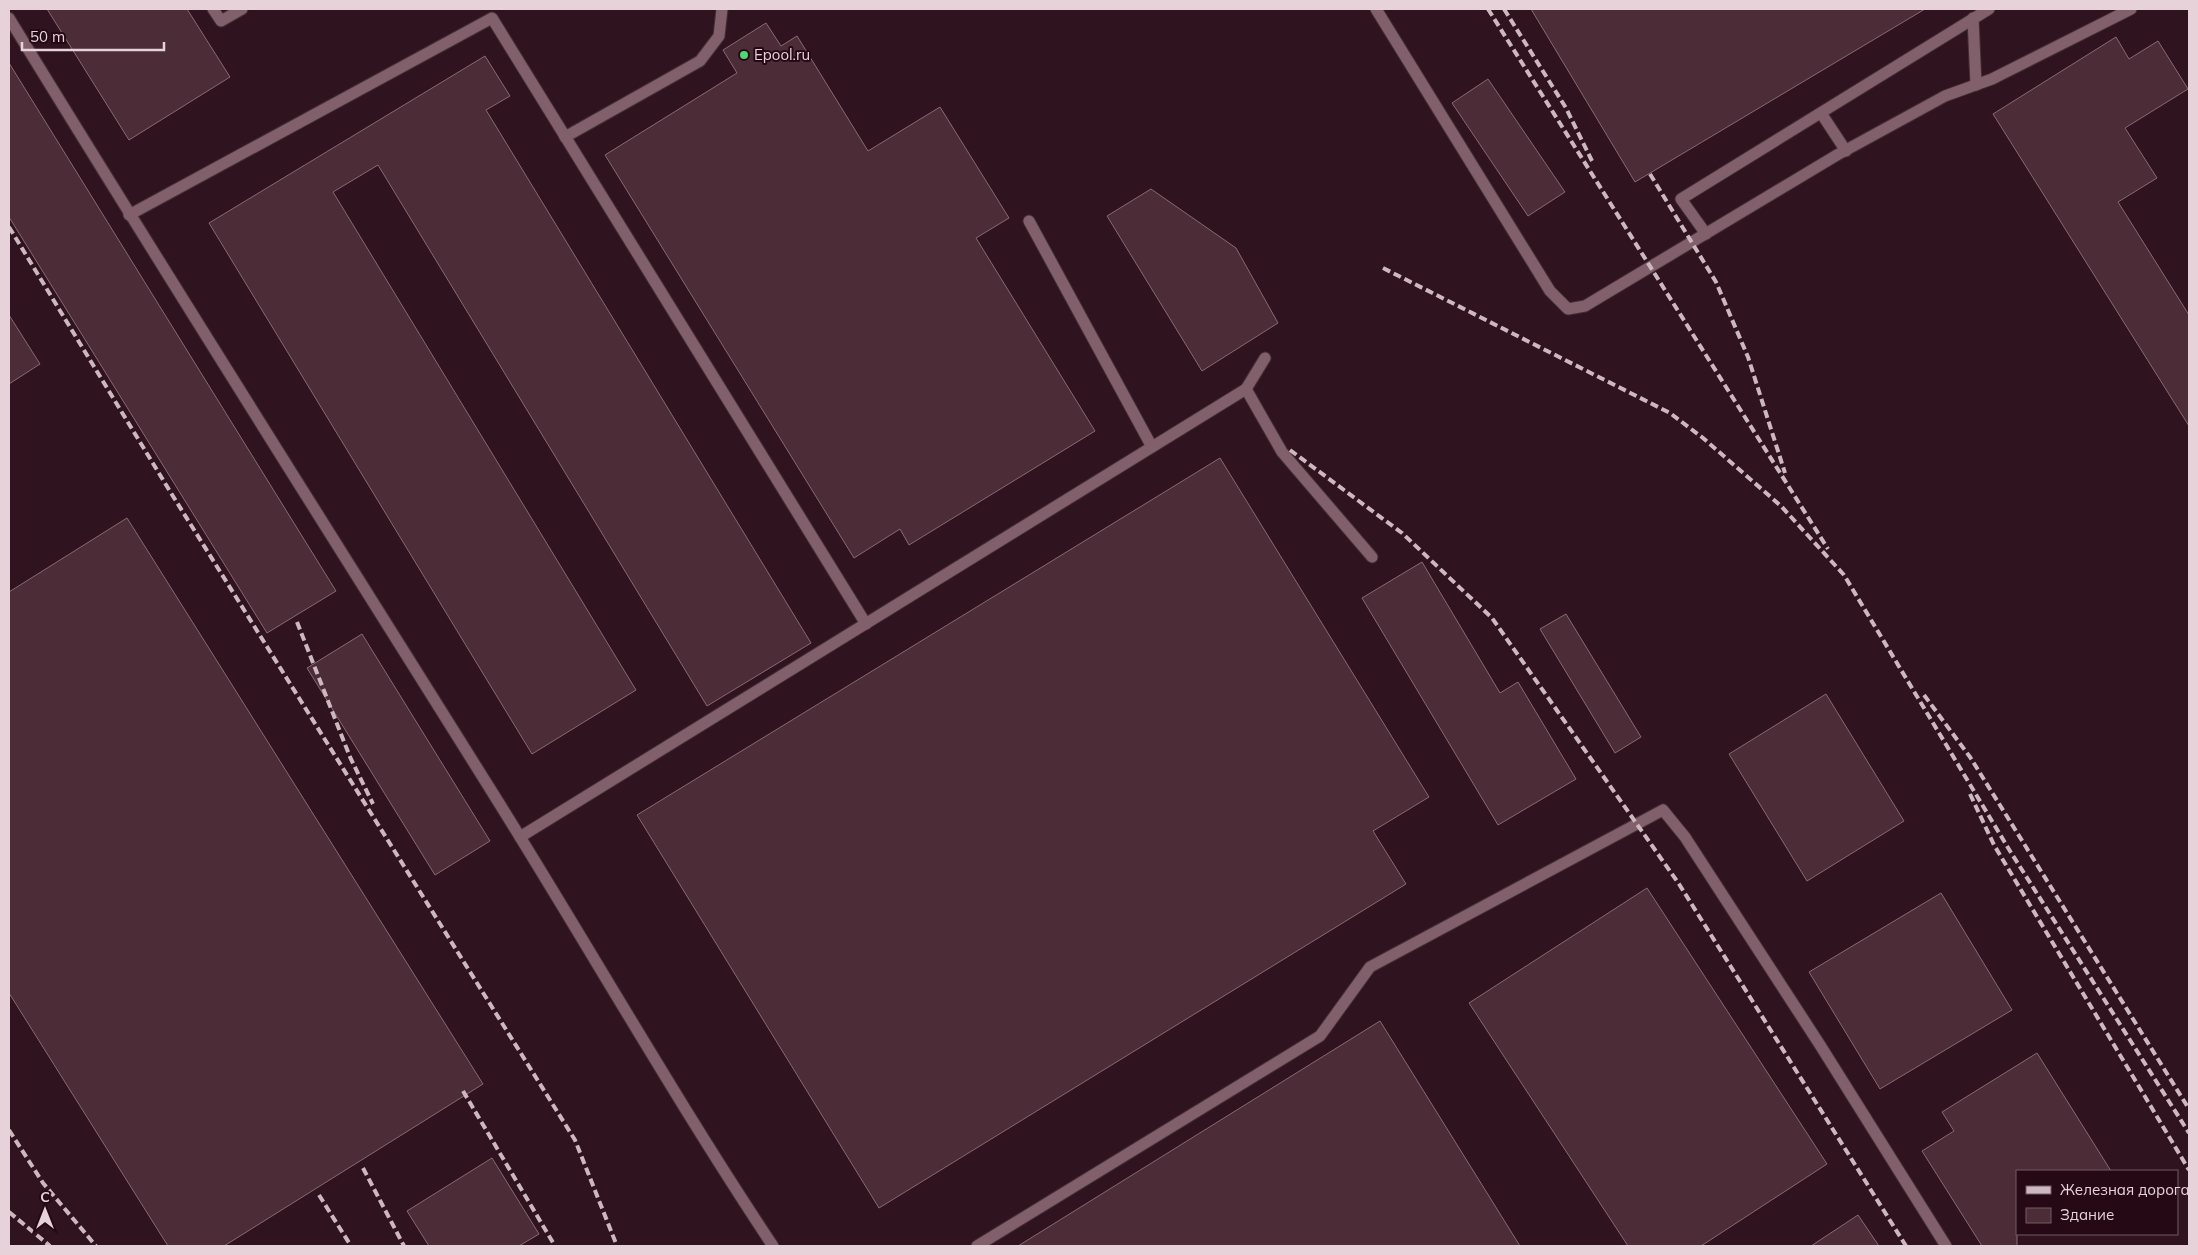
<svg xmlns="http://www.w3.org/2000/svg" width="2198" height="1255" font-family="Mulish,sans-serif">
	<rect width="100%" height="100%" fill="#2f131e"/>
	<g fill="#4b2c37" stroke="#8b6874">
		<polygon points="47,9 187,9 230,77 129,140"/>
		<polygon points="1531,9 1925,9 1635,182"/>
		<polygon points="766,23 781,46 797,36 868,151 940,107 1009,218 976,238 1095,431 909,545 900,529 854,558 605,155 737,73 723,50"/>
		<polygon points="2116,37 2129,59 2158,41 2188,89 2125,128 2157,178 2118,202 2189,315 2189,426 1993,114"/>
		<polygon points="485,56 510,96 486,110 811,643 707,706 378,165 333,192 636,690 532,754 209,223"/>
		<polygon points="9,63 336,591 267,633 9,217"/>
		<polygon points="1488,79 1565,192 1528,216 1452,103"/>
		<polygon points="1151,189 1236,248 1278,323 1202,371 1107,216"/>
		<polygon points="9,315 40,364 9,384"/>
		<polygon points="1220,458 1429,797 1373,831 1406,884 879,1208 637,815"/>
		<polygon points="127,518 483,1084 224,1246 168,1246 9,993 9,592"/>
		<polygon points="1422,562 1500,693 1518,682 1576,779 1498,825 1362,598"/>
		<polygon points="1566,614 1641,737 1615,753 1540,629"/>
		<polygon points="362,634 490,841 435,875 307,668"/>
		<polygon points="1826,694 1904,821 1807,881 1729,754"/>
		<polygon points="1647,888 1827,1164 1701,1246 1628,1246 1469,1003"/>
		<polygon points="1941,893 2012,1010 1880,1089 1809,972"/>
		<polygon points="1380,1021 1520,1246 1018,1246"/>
		<polygon points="2037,1053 2111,1171 2017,1171 2017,1246 1982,1246 1922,1151 1954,1131 1942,1112"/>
		<polygon points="492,1158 539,1234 519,1246 429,1246 407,1211"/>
		<polygon points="1858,1215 1879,1246 1811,1246"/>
	</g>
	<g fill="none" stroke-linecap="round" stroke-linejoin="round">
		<g stroke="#442f36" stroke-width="13">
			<g id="service">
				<polyline points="213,9 221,21 242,9"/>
				<polyline points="1376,9 1550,291 1568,309 1585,306 1837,155 1945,96 1992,79 2131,9"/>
				<path d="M9,18C168,278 332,536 494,795C588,945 675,1099 773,1246"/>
				<polyline points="1973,18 1976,85"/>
				<polyline points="1821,113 1846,151"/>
				<polyline points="565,137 700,61 719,36 722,9"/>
				<polyline points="129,215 492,18 866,624"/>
				<polyline points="1029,221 1152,447"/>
				<polyline points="1706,234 1681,199 1989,9"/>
				<polyline points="1246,389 1265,358"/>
				<polyline points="520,837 1246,389 1282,452 1372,557"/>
				<polyline points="977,1246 1320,1036 1370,967 1663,810 1685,837 1820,1045 1946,1246"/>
			</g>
		</g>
		<use href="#service" stroke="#815f6b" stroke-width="11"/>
		<g stroke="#cdb8bf" stroke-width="4" stroke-dasharray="8 4" stroke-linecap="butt">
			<polyline points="1488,9 1828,549"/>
			<polyline points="1504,9 1566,108 1592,161"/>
			<polyline points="1650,174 1716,282 1748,357 1785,473"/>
			<polyline points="9,227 171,493 575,1140 617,1246"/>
			<polyline points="1383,268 1670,413 1703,438 1781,506 1844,575 2010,851 2189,1133"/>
			<polyline points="1290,450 1402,533 1492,618 1679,884 1906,1246"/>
			<polyline points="297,622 350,757 373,804"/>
			<polyline points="1924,695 1970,757 2189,1109"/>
			<polyline points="1970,794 1994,845 2189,1170"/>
			<polyline points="463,1091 555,1246"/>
			<polyline points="9,1130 43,1183 96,1246"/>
			<polyline points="363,1168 404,1246"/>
			<polyline points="319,1195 351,1246"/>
			<polyline points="9,1212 50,1246"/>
		</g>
	</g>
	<circle fill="#4fd675" stroke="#250a15" stroke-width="2" cx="744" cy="55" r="5"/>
	<g text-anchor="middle" stroke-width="4" stroke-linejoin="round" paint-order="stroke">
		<g font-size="15" fill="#e6d2d8" stroke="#250a15" text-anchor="start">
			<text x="754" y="60">Epool.ru</text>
		</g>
	</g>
	<rect width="2198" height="1255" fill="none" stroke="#e6d2d8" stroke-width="20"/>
	<rect x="2016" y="1170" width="162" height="65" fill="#250a15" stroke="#725a63"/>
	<rect x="2026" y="1186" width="25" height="8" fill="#cdb8bf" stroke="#725a63"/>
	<text x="2060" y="1195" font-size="15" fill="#e6d2d8">Железная дорога</text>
	<rect x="2026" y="1208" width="25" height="15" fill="#4b2c37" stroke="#725a63"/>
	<text x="2060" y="1220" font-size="15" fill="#e6d2d8">Здание</text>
	<g transform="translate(45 1210)" stroke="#250a15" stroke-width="4" paint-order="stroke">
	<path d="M0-4L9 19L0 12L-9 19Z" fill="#e6d2d8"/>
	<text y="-8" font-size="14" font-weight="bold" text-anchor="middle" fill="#e6d2d8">С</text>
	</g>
	<path d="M22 42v8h142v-8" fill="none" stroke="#e6d2d8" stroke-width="2.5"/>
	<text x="30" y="42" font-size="15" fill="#e6d2d8" stroke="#250a15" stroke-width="4" paint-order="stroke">50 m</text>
</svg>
